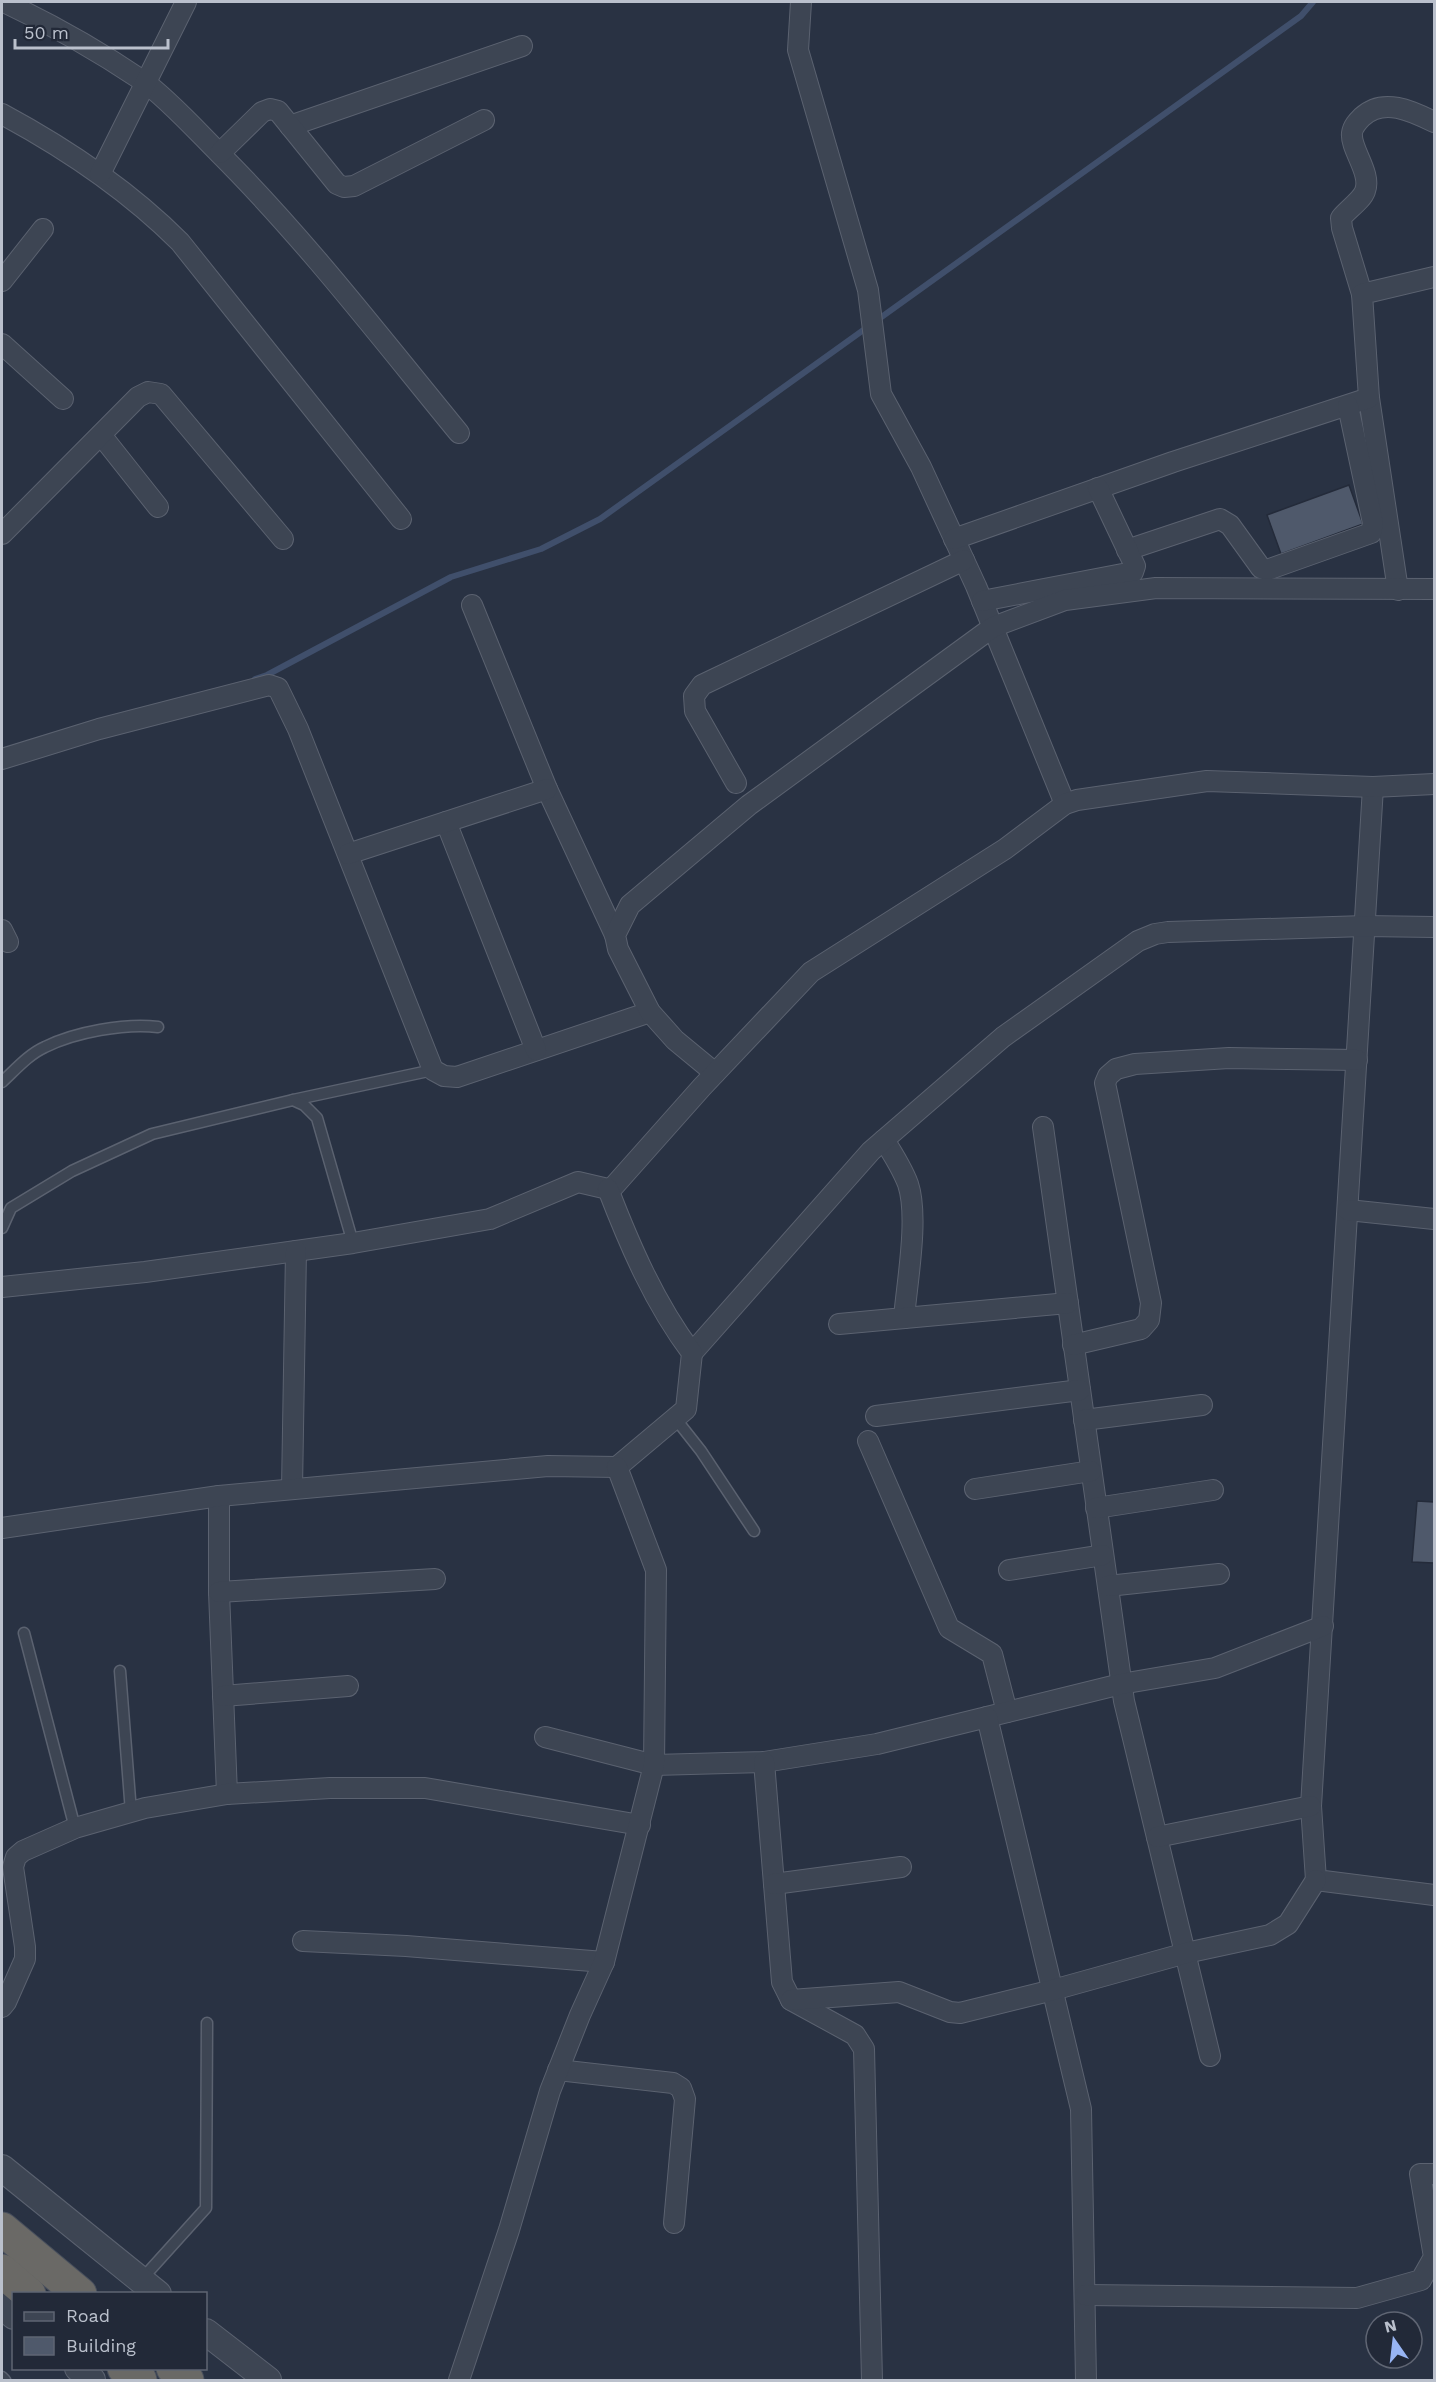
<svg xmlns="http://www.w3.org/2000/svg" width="1436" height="2382" font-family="'Work Sans',sans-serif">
	<rect width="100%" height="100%" fill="#293243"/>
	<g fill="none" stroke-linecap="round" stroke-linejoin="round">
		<polyline stroke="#404f6b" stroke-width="6" points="255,679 267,675 451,577 541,549 600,519 1301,16 1313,2"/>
	</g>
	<g fill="#4f596b" stroke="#242b3a" stroke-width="1.5">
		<polygon points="1349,485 1363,524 1281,554 1267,515"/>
		<polygon points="1417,1501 1434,1502 1434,1563 1412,1562"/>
	</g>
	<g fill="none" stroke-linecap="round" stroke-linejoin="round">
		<g stroke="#5b6270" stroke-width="13">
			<g id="service">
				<path d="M2,1082C15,1070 29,1054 45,1047C75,1032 125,1023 158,1027"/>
				<polyline points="293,1100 433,1070"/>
				<polyline points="2,1228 11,1208 72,1171 152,1134 293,1100 304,1105 317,1118 353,1243"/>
				<polyline points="675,1418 701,1451 754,1531"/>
				<polyline points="24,1633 75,1828"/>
				<polyline points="120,1671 131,1812"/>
				<polyline points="141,2280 206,2208 207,2023"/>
				<polyline points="2,2377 5,2380"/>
			</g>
		</g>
		<g stroke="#5b6270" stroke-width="22">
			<g id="minor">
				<path d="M4,2C51,24 100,52 143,81C167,98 197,131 219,153C306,240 381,338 459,433"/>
				<polyline points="801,2 798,50 868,290 881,394 921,467 976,586 1065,804"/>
				<path d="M2,114C67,149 128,190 180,242L401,519"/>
				<polyline points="290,126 522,46"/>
				<polyline points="220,153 262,112 270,109 278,111 337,184 344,187 354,186 484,120"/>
				<polyline points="100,174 186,2"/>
				<polyline points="2,281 43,229"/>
				<path d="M1362,294L1342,228L1341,218C1347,210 1362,200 1365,191C1372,173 1350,149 1352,133C1353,126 1358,121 1362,117C1383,97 1412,111 1434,122"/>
				<polyline points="2,344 63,399"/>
				<polyline points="1369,398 1398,590"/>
				<polyline points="101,435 158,507"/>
				<polyline points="2,534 138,397 148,392 161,394 283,539"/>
				<polyline points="954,539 1173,462 1369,398 1362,294 1434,277"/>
				<polyline points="1127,550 1220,519 1230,525 1261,568 1267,570 1371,533 1373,523 1348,406"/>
				<polyline points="982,601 1133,572 1135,566 1098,488"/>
				<polyline points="472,605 547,789 615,935"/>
				<polyline points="2,759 99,729 269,685 278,688 298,729 433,1070 444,1076 457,1077 650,1012"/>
				<polyline points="736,783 695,711 694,696 702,685 964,560"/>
				<polyline points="1373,787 1311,1806 1316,1880 1434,1895"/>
				<polyline points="446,822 536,1050"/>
				<polyline points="348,854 547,789"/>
				<polyline points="2,930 8,942"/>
				<polyline points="715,1073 675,1040 650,1012 618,949 615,935 630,905 749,805 993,627 1065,600 1156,588 1434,589"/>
				<polyline points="1043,1127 1124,1701 1210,2056"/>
				<path d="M884,1140C893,1154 902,1168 908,1184C919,1217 907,1282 904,1318"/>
				<polyline points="1348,1210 1434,1219"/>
				<polyline points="2,1287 145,1272 353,1243 490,1219 578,1182 608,1189 614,1186 702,1087 811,972 1005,849 1065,804 1077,800 1207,781 1373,787 1434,784"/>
				<polyline points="839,1324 1068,1303"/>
				<polyline points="1073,1345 1141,1329 1149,1320 1151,1303 1105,1083 1108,1076 1116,1069 1135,1064 1229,1058 1357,1060"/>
				<polyline points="692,1353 871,1151 1003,1037 1138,941 1155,934 1168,932 1365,926 1434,927"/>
				<polyline points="876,1416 1080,1390"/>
				<polyline points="1084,1420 1202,1405"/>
				<polyline points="868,1441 949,1628 992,1654 1007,1712"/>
				<polyline points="292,1489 296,1251"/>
				<polyline points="975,1489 1091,1471"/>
				<polyline points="219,1496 219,1592 227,1794"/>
				<polyline points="1096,1508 1213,1490"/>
				<path d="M2,1528L219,1496L548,1466L617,1467L686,1409L692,1353C655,1304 630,1246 608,1189"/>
				<polyline points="1009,1570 1103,1555"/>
				<polyline points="1108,1586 1219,1574"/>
				<polyline points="219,1592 435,1579"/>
				<polyline points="223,1696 348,1686"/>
				<polyline points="987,1717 1121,1684 1215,1668 1323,1626"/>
				<polyline points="545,1737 654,1765 764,1762 877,1744 987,1717 1081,2109 1086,2380"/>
				<polyline points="764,1762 782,1982 791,2000 855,2035 864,2049 872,2380"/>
				<polyline points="1157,1837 1311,1806"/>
				<polyline points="774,1884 901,1867"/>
				<polyline points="303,1941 406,1946 604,1962"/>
				<polyline points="791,2000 899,1992 950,2012 960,2013 1053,1990 1186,1953 1270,1935 1288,1924 1316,1880"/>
				<polyline points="2,2007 6,2002 25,1959 25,1947 13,1867 16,1857 23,1851 75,1828 145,1808 227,1794 330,1788 425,1788 640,1825"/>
				<polyline points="558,2070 673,2083 681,2088 685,2099 674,2223"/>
				<polyline points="1085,2295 1357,2298 1421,2280 1434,2257 1420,2174 1434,2174"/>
				<polyline points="459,2380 509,2230 550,2091 580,2015 604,1962 654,1765 656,1570 617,1467"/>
			</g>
		</g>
		<g stroke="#5b6270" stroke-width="28">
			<g id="tertiary">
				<polyline points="2,2168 158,2294"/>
				<polyline points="2,2306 14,2316"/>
				<polyline points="206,2332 268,2380"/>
				<polyline points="78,2368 92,2380"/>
			</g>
		</g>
		<g stroke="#484f5d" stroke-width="35">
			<g id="trunk">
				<polyline points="2,2229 80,2294"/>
				<polyline points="2,2271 29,2294"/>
				<polyline points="124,2368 140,2380"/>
				<polyline points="173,2368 187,2380"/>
			</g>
		</g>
		<use href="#service" stroke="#3d4553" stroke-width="10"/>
		<use href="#minor" stroke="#3d4553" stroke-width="20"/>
		<use href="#tertiary" stroke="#3d4553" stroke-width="26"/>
		<use href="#trunk" stroke="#6a6966" stroke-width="33"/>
	</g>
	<rect width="1436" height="2382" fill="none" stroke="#bac0cc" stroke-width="6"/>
	<rect x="12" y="2292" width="195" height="78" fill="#222938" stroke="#5f6573" stroke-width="1.5"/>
	<rect x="24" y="2312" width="30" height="9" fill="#3d4553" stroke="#5f6573" stroke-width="1.5"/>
	<text x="66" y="2322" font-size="18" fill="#bac0cc">Road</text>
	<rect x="24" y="2337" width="30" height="18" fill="#4f596b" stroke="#5f6573" stroke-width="1.5"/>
	<text x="66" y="2352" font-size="18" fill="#bac0cc">Building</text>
	<g transform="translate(1394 2340) rotate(346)"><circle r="28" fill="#222938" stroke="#5f6573" stroke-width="1.5"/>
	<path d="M0-4.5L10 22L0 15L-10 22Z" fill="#98b5f4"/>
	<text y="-9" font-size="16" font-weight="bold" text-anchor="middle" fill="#bac0cc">N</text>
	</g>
	<path d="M15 39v9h153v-9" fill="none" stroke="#bac0cc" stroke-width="3"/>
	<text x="24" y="39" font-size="18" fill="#bac0cc" stroke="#222938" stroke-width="4.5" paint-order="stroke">50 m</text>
</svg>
